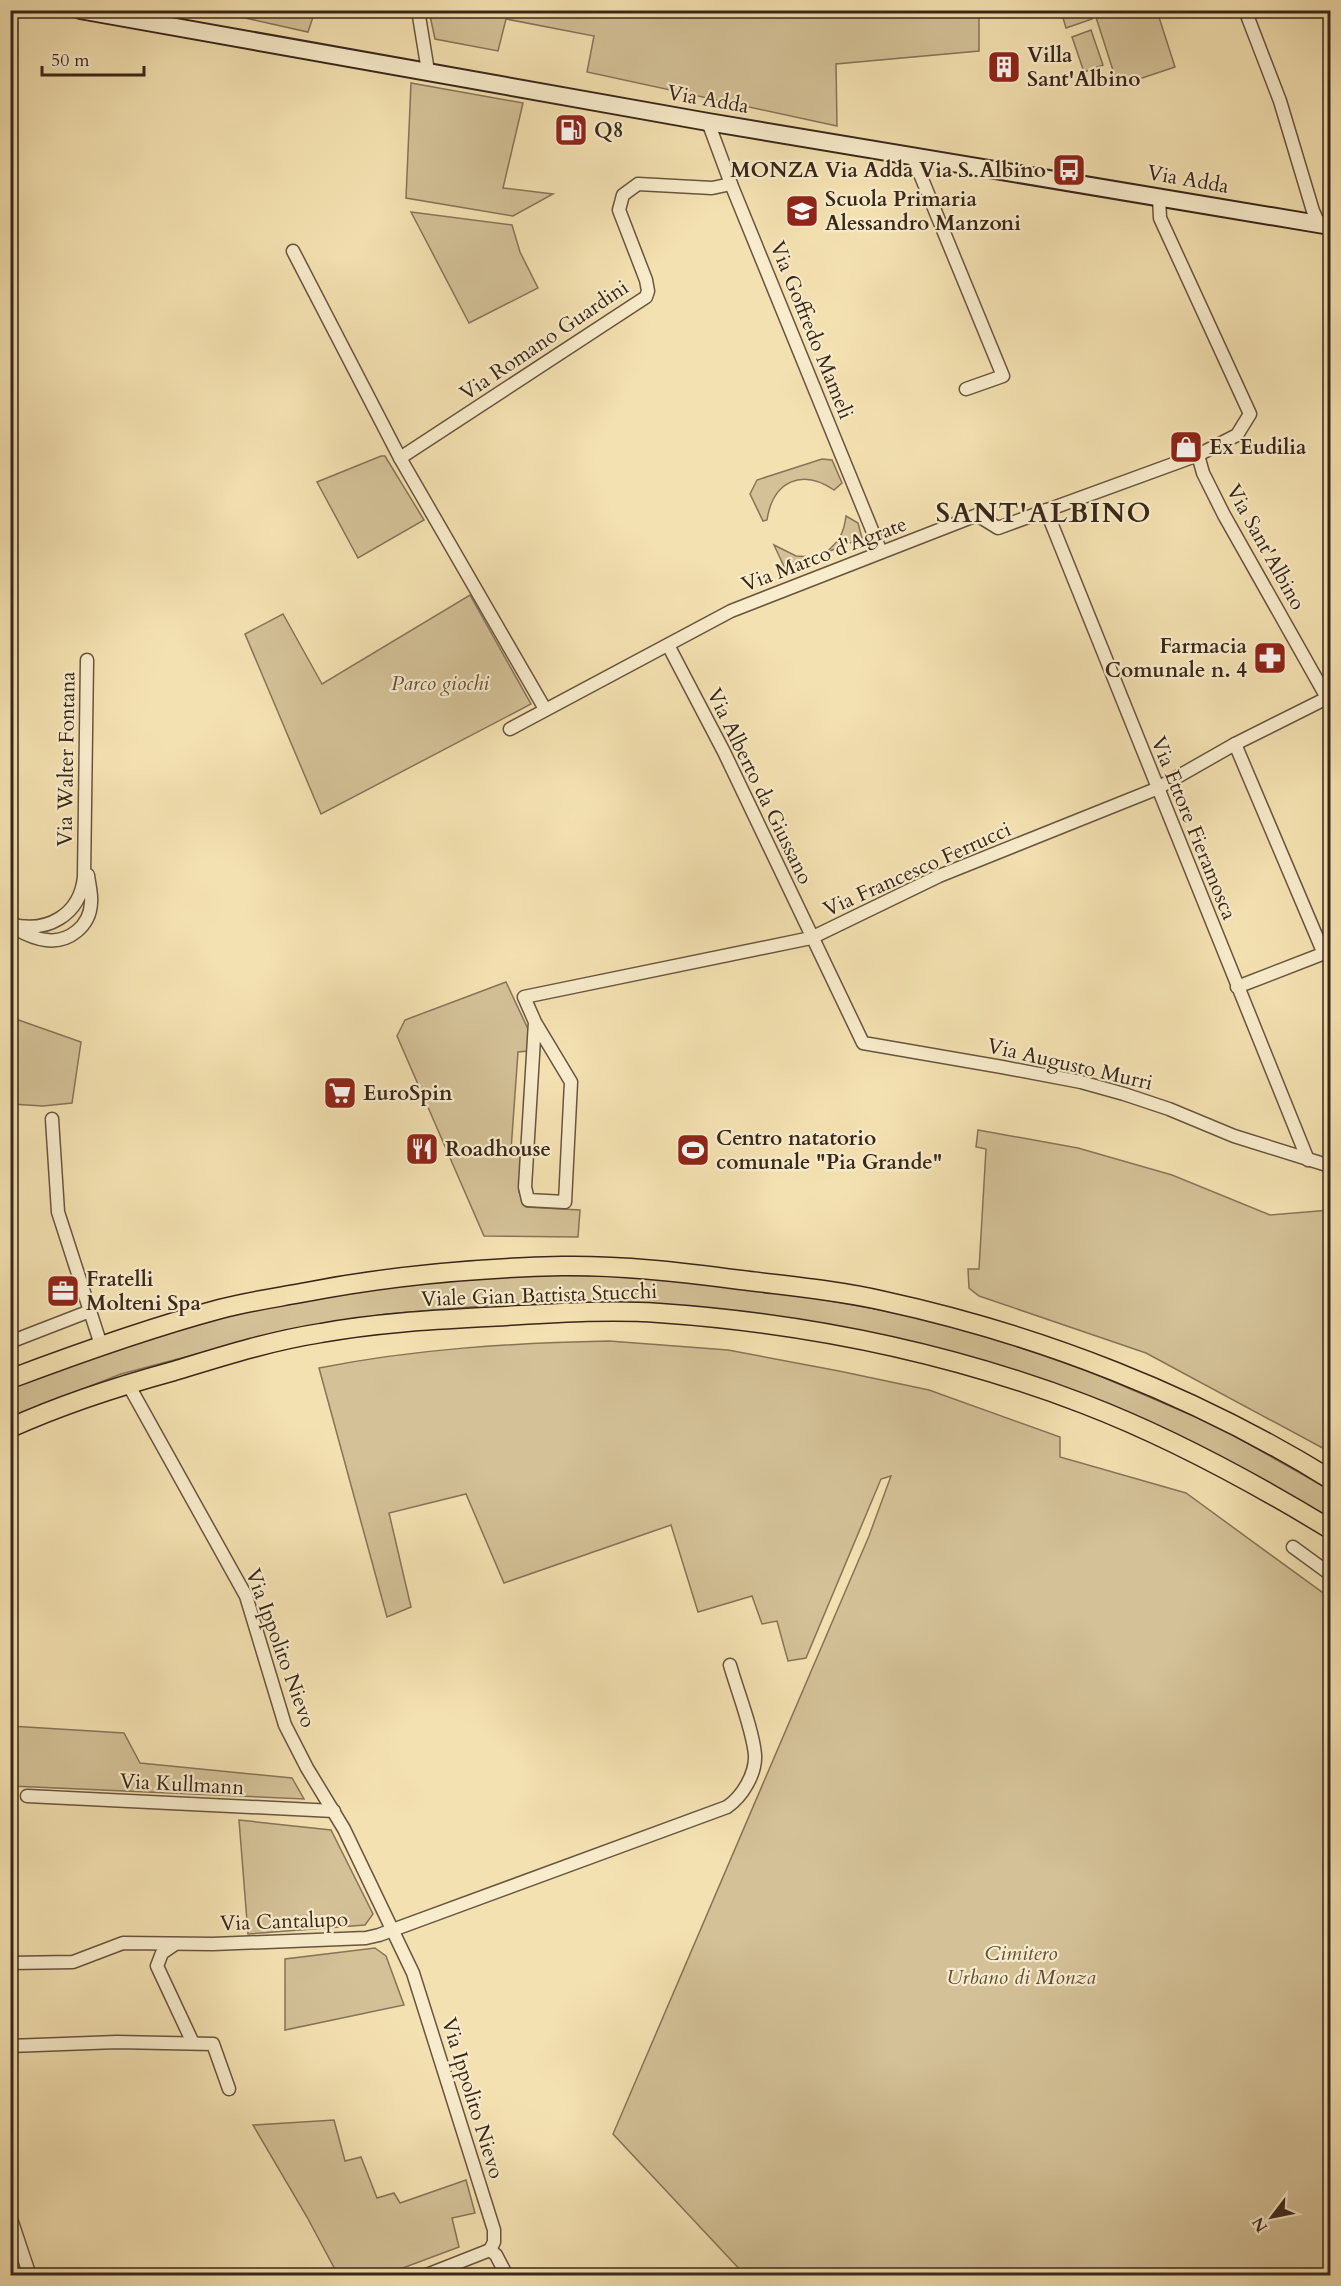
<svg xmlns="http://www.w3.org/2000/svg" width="1341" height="2286" font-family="Cardo,serif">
	<rect width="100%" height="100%" fill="#f4e1b1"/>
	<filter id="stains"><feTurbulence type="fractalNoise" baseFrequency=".00333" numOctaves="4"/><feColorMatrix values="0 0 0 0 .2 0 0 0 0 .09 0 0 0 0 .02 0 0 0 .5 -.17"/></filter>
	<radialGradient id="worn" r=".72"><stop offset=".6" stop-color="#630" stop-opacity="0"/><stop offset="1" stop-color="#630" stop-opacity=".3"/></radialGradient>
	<g fill="#d4c197" stroke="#867458" stroke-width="1.5">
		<polygon points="214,11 315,11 308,32"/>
		<polygon points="429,11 979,11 979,51 836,64 837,126 587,72 594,36 506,19 498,51 435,39"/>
		<polygon points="1061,11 1089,11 1092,19 1066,28"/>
		<polygon points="1094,11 1157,11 1175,67 1118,86"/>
		<polygon points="1091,30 1103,65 1084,72 1072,37"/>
		<polygon points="411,83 523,103 503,188 553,194 513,216 406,198"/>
		<polygon points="411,212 512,225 520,252 538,288 469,323"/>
		<polygon points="381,456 385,456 424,520 358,558 317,482"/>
		<path d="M822,459L832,460L842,483L834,490C802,468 773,481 767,520L763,521L750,494L757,480Z"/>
		<path d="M846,516L858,523L862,538L825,553C839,542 844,533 846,516Z"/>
		<polygon points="774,545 796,556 811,557 810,564 788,575"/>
		<polygon points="470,595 531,704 321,814 245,634 283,614 322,684"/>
		<polygon points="506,982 528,1029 528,1051 518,1052 511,1150 522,1151 519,1192 526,1207 580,1210 578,1237 484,1236 397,1036 405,1020"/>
		<polygon points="10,1017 81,1042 72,1103 43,1106 11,1104"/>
		<polygon points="978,1130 1078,1148 1172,1175 1270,1215 1330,1210 1330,1452 1146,1353 979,1296 969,1288 968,1269 979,1269 986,1149 976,1147"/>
		<polygon points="548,1275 614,1276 749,1286 875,1309 942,1323 1072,1364 1217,1426 1330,1490 1330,1520 1059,1388 665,1306 544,1303 495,1305 386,1314 283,1331 121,1374 11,1417 11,1387 182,1327 277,1305 380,1287 492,1277"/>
		<path d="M609,1341L728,1350L839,1371L929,1390L1060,1437V1457L1186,1493L1330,1598V2275H745L613,2134L869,1536L891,1476L881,1479L806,1658L788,1661L777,1621L762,1624L752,1596L698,1612L671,1525L504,1583L466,1494L389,1513L411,1607L387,1617L319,1368C414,1349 512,1343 609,1341Z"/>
		<polygon points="10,1726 124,1733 140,1763 292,1778 304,1799 11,1786"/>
		<polygon points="239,1820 331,1830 373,1914 365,1925 248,1934"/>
		<polygon points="375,1948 386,1956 404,2005 285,2030 285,1959"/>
		<polygon points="334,2120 345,2161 361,2157 377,2198 394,2193 400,2203 466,2180 475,2213 452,2218 459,2247 384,2275 338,2275 307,2217 253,2125"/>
	</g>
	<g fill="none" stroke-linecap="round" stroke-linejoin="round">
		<g stroke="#68553f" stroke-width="15">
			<g id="minor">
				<polyline points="418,10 428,71"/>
				<polyline points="1245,10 1280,101 1313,211 1319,224"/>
				<polyline points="708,122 731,184 881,552"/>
				<polyline points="913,157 1003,376 966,389"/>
				<polyline points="293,251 400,458 545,709"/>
				<polyline points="1198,455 1203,473 1224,515 1330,703"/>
				<polyline points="400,458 646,297 648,291 646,280 619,210 623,195 638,184 712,188 731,184"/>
				<polyline points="1046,510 1308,1160"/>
				<polyline points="668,645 724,752 863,1043 1002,1067 1081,1082 1124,1094 1169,1109 1234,1136 1330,1166"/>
				<polyline points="510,729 731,611 967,519 977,515 998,528 1198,455 1237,435 1250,414 1160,218 1159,197"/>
				<polyline points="1235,744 1324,954"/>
				<path d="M10,924C47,934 80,915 84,877L87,660"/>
				<path d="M16,929C25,934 35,939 46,940C69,943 90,926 91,903C92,894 89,884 88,875"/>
				<polyline points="1237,987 1330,951"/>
				<polyline points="535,1022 525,1187 528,1200 565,1202 571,1082 535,1022 524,997 811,938 939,876 1156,789 1235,744 1327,698"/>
				<polyline points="52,1119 58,1212 101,1345"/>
				<polyline points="10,1342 90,1311"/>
				<polyline points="128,1384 246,1596 285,1725 307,1768 344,1829 413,1973 494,2230 494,2242 490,2250"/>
				<polyline points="1293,1547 1330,1574"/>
				<polyline points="27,1796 334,1811"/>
				<polyline points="175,1944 162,1953 157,1966 193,2043"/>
				<path d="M10,1963L73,1962L123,1943L213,1944L366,1938L379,1935L727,1807C742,1797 756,1774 755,1755C753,1730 737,1690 730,1665"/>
				<polyline points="10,2046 117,2042 213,2044 229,2089"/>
				<polyline points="10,2216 30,2276"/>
				<polyline points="490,2250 496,2255 507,2276"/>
				<polyline points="424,2276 490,2250"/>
			</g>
		</g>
		<g stroke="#392619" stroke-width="20">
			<polyline id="secondary" points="80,10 708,122 1330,226"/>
		</g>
		<g stroke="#392619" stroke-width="21">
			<g id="primary">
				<path d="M10,1379C79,1353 149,1328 220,1309C246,1302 274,1298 301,1293C387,1276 474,1268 562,1266C621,1265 682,1272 741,1280C788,1286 837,1290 884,1301C1040,1335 1194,1395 1330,1479"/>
				<path d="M10,1428C63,1404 119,1386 174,1371C223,1356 270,1341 321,1333C375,1323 431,1320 486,1317C543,1314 602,1309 659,1313C804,1323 948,1352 1084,1404C1170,1437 1251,1481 1330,1529"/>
			</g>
		</g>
		<use href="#minor" stroke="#f8eccc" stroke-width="12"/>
		<use href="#secondary" stroke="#f8eccc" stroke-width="16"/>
		<use href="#primary" stroke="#f4e1b1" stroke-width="18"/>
	</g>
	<defs>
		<g id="building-square" transform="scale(1.725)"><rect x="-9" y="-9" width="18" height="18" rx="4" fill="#8f2418" stroke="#f8eccc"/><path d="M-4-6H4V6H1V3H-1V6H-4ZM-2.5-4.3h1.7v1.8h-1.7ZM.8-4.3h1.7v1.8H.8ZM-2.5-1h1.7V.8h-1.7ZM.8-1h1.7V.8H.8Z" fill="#fff"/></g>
		<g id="fuel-square" transform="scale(1.725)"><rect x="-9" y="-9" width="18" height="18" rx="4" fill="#8f2418" stroke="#f8eccc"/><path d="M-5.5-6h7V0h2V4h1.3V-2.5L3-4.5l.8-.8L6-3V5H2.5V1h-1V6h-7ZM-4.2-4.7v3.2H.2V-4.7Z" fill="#fff"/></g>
		<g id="bus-square" transform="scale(1.725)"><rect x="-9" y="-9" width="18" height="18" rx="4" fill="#8f2418" stroke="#f8eccc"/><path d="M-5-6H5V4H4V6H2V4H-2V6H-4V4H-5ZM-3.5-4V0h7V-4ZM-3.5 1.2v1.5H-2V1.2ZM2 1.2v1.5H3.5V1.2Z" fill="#fff"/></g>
		<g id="school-square" transform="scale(1.725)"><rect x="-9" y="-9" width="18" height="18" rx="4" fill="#8f2418" stroke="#f8eccc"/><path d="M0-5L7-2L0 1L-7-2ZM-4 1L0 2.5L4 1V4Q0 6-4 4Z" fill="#fff"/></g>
		<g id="shop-square" transform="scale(1.725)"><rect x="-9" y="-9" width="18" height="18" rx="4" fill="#8f2418" stroke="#f8eccc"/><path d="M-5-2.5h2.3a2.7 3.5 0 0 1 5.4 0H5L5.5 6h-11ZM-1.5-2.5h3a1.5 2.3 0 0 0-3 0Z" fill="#fff"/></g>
		<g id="pharmacy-square" transform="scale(1.725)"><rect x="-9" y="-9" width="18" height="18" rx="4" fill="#8f2418" stroke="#f8eccc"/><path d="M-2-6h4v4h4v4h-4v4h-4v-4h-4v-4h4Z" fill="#fff"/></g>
		<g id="supermarket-square" transform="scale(1.725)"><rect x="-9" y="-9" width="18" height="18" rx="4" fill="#8f2418" stroke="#f8eccc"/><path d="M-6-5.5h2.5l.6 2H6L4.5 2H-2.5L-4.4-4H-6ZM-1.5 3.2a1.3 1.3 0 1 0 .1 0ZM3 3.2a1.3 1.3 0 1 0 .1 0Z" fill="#fff"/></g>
		<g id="restaurant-square" transform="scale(1.725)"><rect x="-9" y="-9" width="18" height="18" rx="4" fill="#8f2418" stroke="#f8eccc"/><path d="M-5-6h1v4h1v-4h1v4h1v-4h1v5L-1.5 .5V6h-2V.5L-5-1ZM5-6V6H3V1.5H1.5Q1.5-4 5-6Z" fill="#fff"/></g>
		<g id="stadium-square" transform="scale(1.725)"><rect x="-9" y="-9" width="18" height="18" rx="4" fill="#8f2418" stroke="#f8eccc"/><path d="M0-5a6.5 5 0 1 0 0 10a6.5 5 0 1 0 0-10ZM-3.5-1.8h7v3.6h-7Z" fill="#fff"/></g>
		<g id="office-square" transform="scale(1.725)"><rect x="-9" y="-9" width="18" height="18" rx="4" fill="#8f2418" stroke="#f8eccc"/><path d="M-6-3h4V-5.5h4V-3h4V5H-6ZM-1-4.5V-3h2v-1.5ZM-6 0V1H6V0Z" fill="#fff"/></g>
	</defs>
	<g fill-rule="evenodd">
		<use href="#building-square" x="1004" y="67"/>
		<use href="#fuel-square" x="571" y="130"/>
		<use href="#bus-square" x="1069" y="170"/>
		<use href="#school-square" x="802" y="211"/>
		<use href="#shop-square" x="1186" y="447"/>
		<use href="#pharmacy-square" x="1270" y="658"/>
		<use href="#supermarket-square" x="340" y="1093"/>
		<use href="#restaurant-square" x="422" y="1149"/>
		<use href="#stadium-square" x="693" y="1150"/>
		<use href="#office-square" x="63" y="1291"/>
	</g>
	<g text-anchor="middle" stroke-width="4.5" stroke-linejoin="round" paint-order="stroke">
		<g font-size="21" font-weight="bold" fill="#392619" stroke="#f8eccc" text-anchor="start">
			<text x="1027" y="62">Villa<tspan x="1027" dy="24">Sant'Albino</tspan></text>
			<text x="594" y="137">Q8</text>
			<text x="1046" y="177" text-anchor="end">MONZA Via Adda Via S. Albino</text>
			<text x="825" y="206">Scuola Primaria<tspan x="825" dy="24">Alessandro Manzoni</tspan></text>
			<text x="1209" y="454">Ex Eudilia</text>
			<text x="1247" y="653" text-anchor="end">Farmacia<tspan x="1247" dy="24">Comunale n. 4</tspan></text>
			<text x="363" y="1100">EuroSpin</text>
			<text x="716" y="1145">Centro natatorio<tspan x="716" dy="24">comunale "Pia Grande"</tspan></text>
			<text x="445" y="1156">Roadhouse</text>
			<text x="86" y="1286">Fratelli<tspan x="86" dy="24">Molteni Spa</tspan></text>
		</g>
		<g font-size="21" fill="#392619" stroke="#f8eccc">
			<text transform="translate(708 99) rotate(10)" y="7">Via Adda</text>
			<text transform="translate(1188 179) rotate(10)" y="7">Via Adda</text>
			<text transform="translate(812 330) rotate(68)" y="7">Via Goffredo Mameli</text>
			<text transform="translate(544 340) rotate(-34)" y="7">Via Romano Guardini</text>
			<text transform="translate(1266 547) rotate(61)" y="7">Via Sant'Albino</text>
			<text transform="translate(824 554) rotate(-21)" y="7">Via Marco d'Agrate</text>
			<text transform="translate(66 759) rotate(-89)" y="7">Via Walter Fontana</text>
			<text transform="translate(760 786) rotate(64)" y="7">Via Alberto da Giussano</text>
			<text transform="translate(1194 828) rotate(68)" y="7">Via Ettore Fieramosca</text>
			<text transform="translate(917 869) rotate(-24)" y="7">Via Francesco Ferrucci</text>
			<text transform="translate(1070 1064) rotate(13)" y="7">Via Augusto Murri</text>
			<text transform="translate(539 1295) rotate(-2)" y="7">Viale Gian Battista Stucchi</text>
			<text transform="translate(281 1648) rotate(70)" y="7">Via Ippolito Nievo</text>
			<text transform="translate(182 1784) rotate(3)" y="7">Via Kullmann</text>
			<text transform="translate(284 1921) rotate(-2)" y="7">Via Cantalupo</text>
			<text transform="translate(473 2098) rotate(73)" y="7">Via Ippolito Nievo</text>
		</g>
		<g font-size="21" font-style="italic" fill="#604d38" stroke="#f8eccc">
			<text x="440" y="690">Parco giochi</text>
			<text x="1021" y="1960">Cimitero<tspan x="1021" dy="24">Urbano di Monza</tspan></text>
		</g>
		<g font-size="27" font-weight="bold" letter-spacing="1.5" fill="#392619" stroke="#f8eccc">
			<text x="1044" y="522">SANT'ALBINO</text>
		</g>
	</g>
	<rect width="1341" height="2286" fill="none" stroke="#f4e1b1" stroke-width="36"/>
	<rect x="12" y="12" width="1317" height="2262" fill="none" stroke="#392619" stroke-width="3"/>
	<rect x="18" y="18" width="1305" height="2250" fill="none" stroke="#392619" stroke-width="1.5"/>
	<g transform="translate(1272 2217) rotate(238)" stroke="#f8eccc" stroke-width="4.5" paint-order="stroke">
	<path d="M0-4.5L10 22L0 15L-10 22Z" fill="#392619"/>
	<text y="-9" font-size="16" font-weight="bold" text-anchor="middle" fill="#392619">N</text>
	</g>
	<path d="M42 66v9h102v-9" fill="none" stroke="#392619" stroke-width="3"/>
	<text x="51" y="66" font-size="18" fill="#392619" stroke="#f8eccc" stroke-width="4.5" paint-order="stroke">50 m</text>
	<rect width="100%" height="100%" filter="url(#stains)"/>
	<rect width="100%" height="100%" fill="url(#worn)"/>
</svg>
